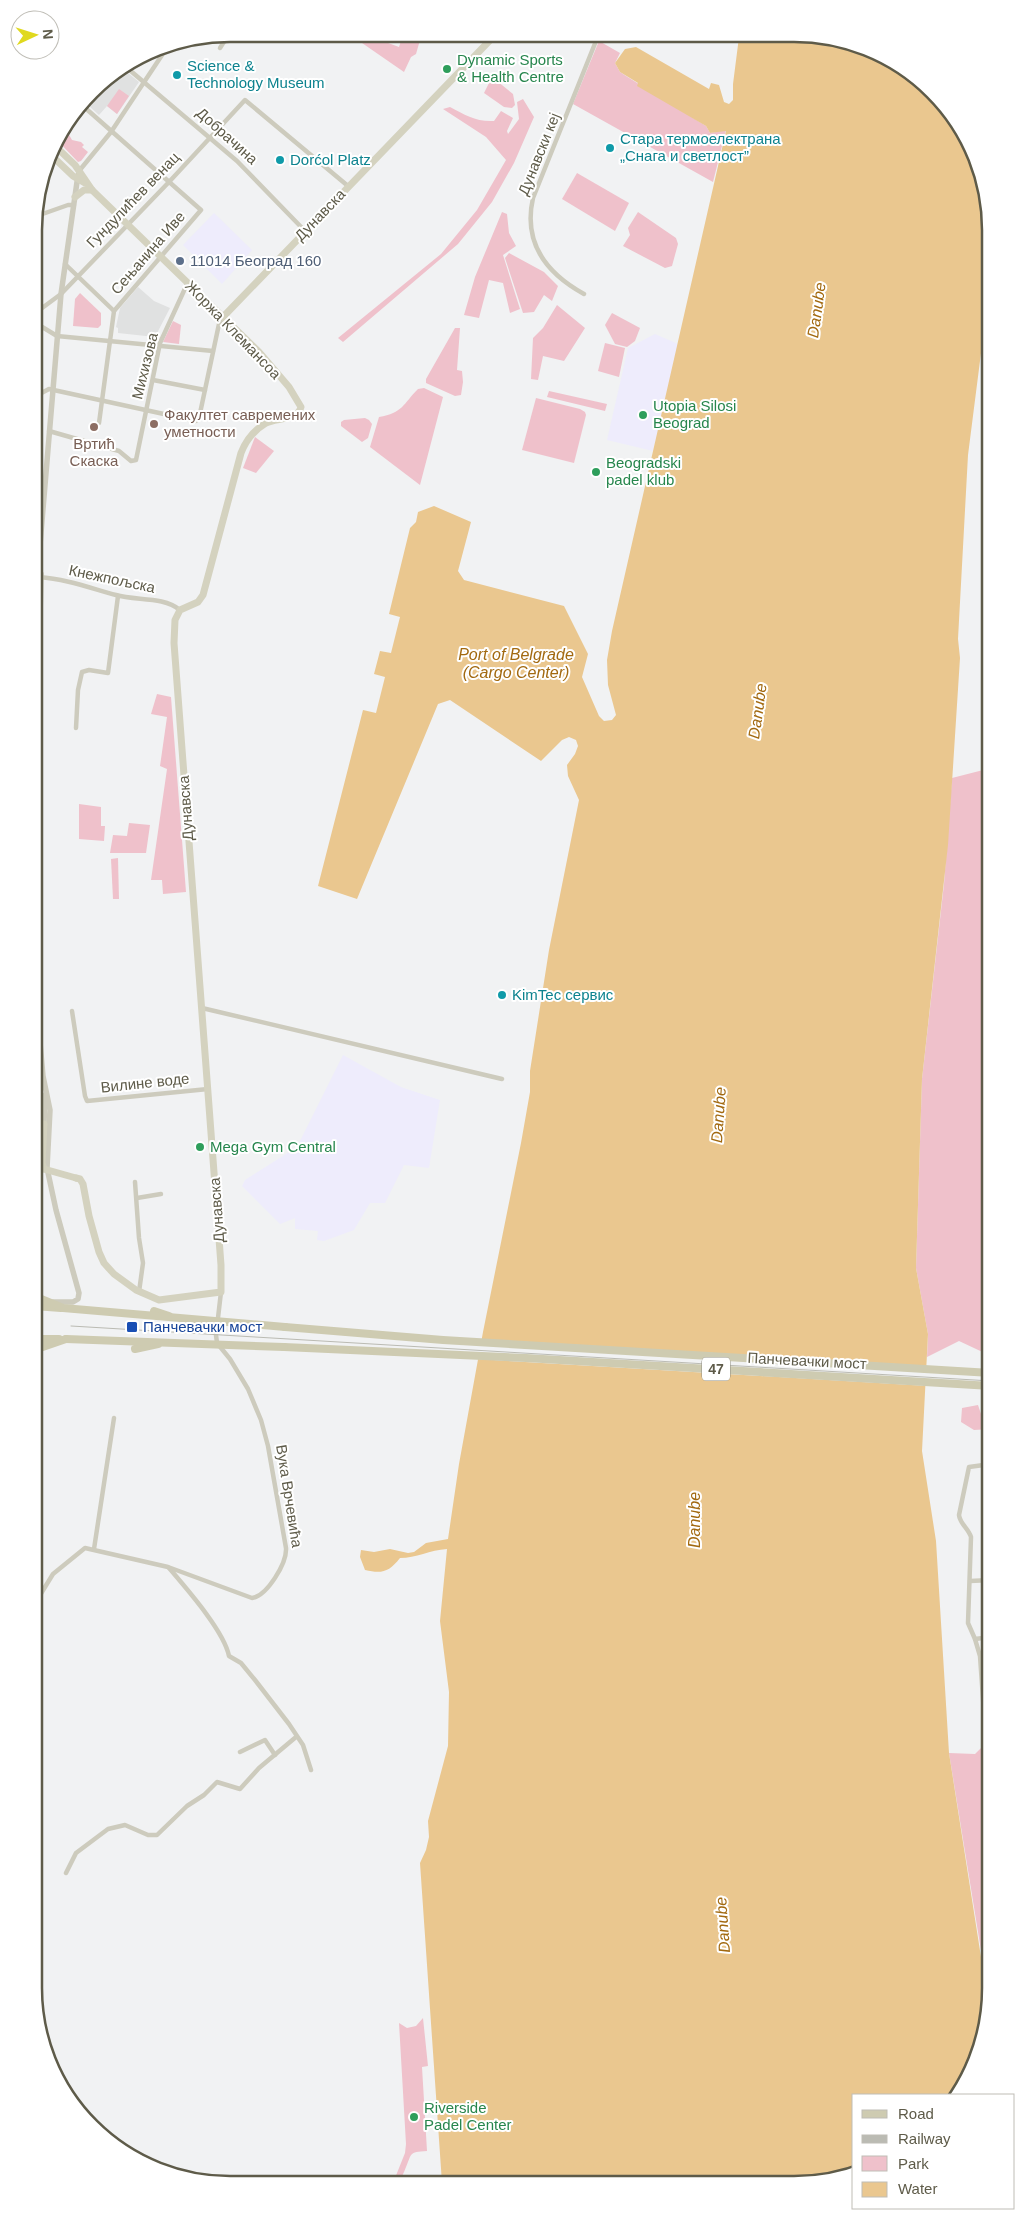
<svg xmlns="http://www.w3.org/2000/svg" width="1025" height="2219" font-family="Helvetica,sans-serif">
	<rect width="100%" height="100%" fill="#f1f2f3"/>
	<g fill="#eeecfc">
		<polygon points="214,213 252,250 222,284 183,245"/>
		<polygon points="655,334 678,344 653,451 607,440 628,348"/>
		<polygon points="343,1055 401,1087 440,1100 429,1168 404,1165 385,1203 370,1203 354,1230 324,1241 317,1240 318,1231 295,1229 295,1218 280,1224 242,1186 245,1180 297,1147"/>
	</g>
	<g fill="#e0e1e1">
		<polygon points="123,69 139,82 117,114 107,106 99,115 89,106 88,100 101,83"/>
		<polygon points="138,287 154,301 170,308 155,337 118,333 118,328 116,327 120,308"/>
	</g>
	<g fill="#efc1cb">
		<polygon points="349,34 382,35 380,40 399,47 403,35 417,36 420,40 416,54 411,57 404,72"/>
		<polygon points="599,41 620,53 615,63 620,72 626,76 706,126 710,133 726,130 713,182 573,104"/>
		<polygon points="492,77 513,94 515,105 512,108 504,107 484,93"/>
		<polygon points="119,89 129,96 117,114 107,106"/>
		<path d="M523,99L534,117L514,163L492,202L458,244L343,342L338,338L441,254L477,210L506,160L486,137L443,109L450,107C465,115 476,122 494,121L501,111L513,118L507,131L508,134L519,119L517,102Z"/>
		<polygon points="68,126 69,129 68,133 72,140 81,142 84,145 82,147 88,152 81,161 78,162 57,140"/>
		<polygon points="577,173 629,203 615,231 562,199"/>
		<polygon points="502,212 507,214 509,233 516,246 503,255 520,309 510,313 503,283 489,280 479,318 464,315 475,277"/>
		<polygon points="638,212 676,238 678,244 672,266 665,268 623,246 630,235 628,228"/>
		<polygon points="509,253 544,272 558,286 552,301 544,295 534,312 523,313 505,258"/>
		<polygon points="80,293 101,313 101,325 98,328 73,326 75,299"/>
		<polygon points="557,305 585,328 564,361 543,356 538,380 531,379 533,338 543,328"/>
		<polygon points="612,313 640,328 635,341 627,347 615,344 605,325"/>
		<polygon points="173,321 181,325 179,344 163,342"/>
		<polygon points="455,328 460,328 457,370 462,371 463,382 461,395 455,396 426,383 426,379"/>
		<polygon points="605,343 625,348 619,377 598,371"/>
		<path d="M424,388L443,397L420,485L370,447L379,417C403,413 403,404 418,389Z"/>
		<polygon points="549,391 607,404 605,411 547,397"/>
		<polygon points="536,398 580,409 585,412 586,415 574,463 522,450"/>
		<polygon points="365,418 369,420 372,424 368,438 362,442 341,426 341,422 344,420"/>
		<polygon points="255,437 274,451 256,473 243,468"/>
		<polygon points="157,694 171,697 186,892 163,894 162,880 151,880 167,769 160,766 167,717 151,714"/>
		<polygon points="991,768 991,1356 959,1341 927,1357 928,1334 916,1268 922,1079 944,884 952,778"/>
		<polygon points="79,804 101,807 101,826 105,826 104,841 79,839"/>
		<polygon points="129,823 150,825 146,853 110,853 113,835 127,836"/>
		<polygon points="118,858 119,899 113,899 111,859"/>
		<polygon points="978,1405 981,1414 991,1415 991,1429 974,1430 961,1422 962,1408"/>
		<polygon points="987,1711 991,1711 990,2006 949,1753 975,1754 989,1740"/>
		<path d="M423,2018L428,2066L422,2067L427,2151C408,2152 412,2154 406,2167C404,2173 401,2178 398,2183H393L405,2153L406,2144L399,2023L407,2028L416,2026Z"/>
	</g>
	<path fill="#eac78f" d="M739,37H833L881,54L924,83L965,132L984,179L991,231V302L987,306L968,455L958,639L960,658L948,845L922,1079L916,1268L928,1334L922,1451L936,1541L949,1753L989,2008L976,2064L958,2095H854V2175L846,2178L794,2185L442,2183L420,1863L426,1850L429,1837L428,1821L448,1746L449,1692L440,1621L447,1549C430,1550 416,1558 400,1558C389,1572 382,1574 365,1570L360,1557L361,1550L374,1552L390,1549L408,1553L414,1552L426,1543L448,1539L459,1464L483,1332L521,1143L530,1092V1071L549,950L579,800L568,776L567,765L575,754L578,746L576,740L569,737L562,740L541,761L450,700L438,704L357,899L318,886L363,710L376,713L385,677L374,674L380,651L391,653L400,617L389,614L410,528L416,522L418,512L434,506L471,522L458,571L464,580L564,606L588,654L582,677L599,716L604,721L612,720L616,715L608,685L607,660L612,631L726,131L710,133L706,126L637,86L638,83L620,72L615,63L625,49L636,47L709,89L711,83L719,85L724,102L729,104L733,100V84Z"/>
	<polygon fill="#f1f2f3" points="479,1339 929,1366 928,1386 476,1359"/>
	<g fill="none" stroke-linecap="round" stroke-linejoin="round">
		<g stroke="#cdcbbd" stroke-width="4.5">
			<polyline points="220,48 229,34"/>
			<polyline points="126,67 237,161 305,231"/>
			<polyline points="83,106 201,210 114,311 99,423"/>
			<polyline points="79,171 111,132 168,46"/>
			<polyline points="34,217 68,205 74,205"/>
			<polyline points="65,264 114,311"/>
			<path d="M584,294C546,273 523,242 533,198L598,36"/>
			<polyline points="34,314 61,294 169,182 245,100 348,186"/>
			<polyline points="34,322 57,336 213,351"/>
			<polyline points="153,380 205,390"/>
			<polyline points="34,397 49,389 196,421 199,418 219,324 223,317"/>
			<polyline points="49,431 119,451 131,461 136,460 160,343 188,282"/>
			<polyline points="34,512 42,513"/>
			<path d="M39,577C66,579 90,588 116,595C136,601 163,596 180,610"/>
			<polyline points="76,728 78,690 82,672 89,670 108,673 118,596"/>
			<polyline points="202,1008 502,1079"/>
			<polyline points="72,1011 85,1096 87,1101 208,1089"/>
			<polyline points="135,1182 139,1238 143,1263 139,1292"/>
			<polyline points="137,1198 161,1194"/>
			<polyline points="94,1549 114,1418"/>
			<path d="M169,1568C186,1588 224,1631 229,1656L241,1663L255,1680L289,1724L303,1745L311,1770"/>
			<polyline points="970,1581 991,1580"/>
			<path d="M34,1605L53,1574L85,1548L168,1567L252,1598C267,1596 287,1563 286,1548L268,1446L261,1420L248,1389L230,1359L217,1343L216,1335L221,1292"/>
			<polyline points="975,1639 991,1637"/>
			<path d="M985,1727L980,1656L975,1639L968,1623L971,1537C968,1528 960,1524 959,1515L969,1467L991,1464"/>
			<polyline points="240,1752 265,1740 275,1755"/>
			<polyline points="66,1873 76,1853 108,1829 125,1825 148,1835 157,1835 187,1806 204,1795 217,1782 240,1789 259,1768 296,1737"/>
		</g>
		<g stroke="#cdcbbd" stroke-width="5.5">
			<polyline points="38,702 41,574"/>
			<polyline points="44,1124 45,1095"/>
			<polyline points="53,1302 73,1302 78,1299 79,1293 56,1210 47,1168 50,1110 43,1076 37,1009 35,696 38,552 40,545 61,294 78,175"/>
		</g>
		<g stroke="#d4d2bf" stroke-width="7">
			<path d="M54,145L75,165L92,190L259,352L289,387L301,407C298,420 276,418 266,423C254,430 246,440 241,453L203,595L198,602L180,610L175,620L174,643L221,1265V1292L159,1300L136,1290L114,1274L104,1263L99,1252L89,1216L83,1184L80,1179L76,1178"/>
			<polyline points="51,155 73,176 85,183"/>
			<polyline points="75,197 84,190 92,190"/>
			<polyline points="223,317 495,35"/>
			<polyline points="34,1124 44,1124 42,1163 44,1169"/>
		</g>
		<g stroke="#cecbb1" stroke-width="8">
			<polyline points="34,1306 61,1308"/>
			<polyline points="154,1311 169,1316"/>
			<polyline points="285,1327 443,1340 991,1373"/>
			<polyline points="34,1339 59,1339"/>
			<polyline points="284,1347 526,1358 991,1386"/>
			<polyline points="135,1349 158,1344"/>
			<polyline points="34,1350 66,1339"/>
		</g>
		<polyline stroke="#bbbbb3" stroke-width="1" points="71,1326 991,1381"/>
		<polyline stroke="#d4d2bf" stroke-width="7" points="44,1169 76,1178"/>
		<g stroke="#cecbb1" stroke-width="8">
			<polyline points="34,1296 63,1308 285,1327"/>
			<polyline points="66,1339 284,1347"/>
		</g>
	</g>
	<g fill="#2e9e5b" stroke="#fff" stroke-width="2">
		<circle cx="447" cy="69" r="5"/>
		<circle cx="643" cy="415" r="5"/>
		<circle cx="596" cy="472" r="5"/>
		<circle cx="200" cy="1147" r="5"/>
		<circle cx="414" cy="2117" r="5"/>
	</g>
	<g fill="#0f9aa8" stroke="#fff" stroke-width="2">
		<circle cx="177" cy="75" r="5"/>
		<circle cx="610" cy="148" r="5"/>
		<circle cx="280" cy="160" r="5"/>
		<circle cx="502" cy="995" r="5"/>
	</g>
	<circle fill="#5c6f8a" stroke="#fff" stroke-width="2" cx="180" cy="261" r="5"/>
	<g fill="#8d6e63" stroke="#fff" stroke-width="2">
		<circle cx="154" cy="424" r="5"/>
		<circle cx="94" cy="427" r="5"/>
	</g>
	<rect fill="#1a4fb4" stroke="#fff" stroke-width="2" x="126" y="1321" width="12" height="12" rx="2.5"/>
	<g text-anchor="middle" stroke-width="4" stroke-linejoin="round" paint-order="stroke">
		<rect fill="#fff" stroke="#8e8c80" stroke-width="1" x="702" y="1357.5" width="28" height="23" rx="4"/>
		<g font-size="14" font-weight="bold" fill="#5e5b49">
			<text x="716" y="1374">47</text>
		</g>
		<g font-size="15" fill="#27864d" stroke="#fff" text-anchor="start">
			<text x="457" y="65">Dynamic Sports<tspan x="457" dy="17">&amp; Health Centre</tspan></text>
			<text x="653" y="411">Utopia Silosi<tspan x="653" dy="17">Beograd</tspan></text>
			<text x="606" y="468">Beogradski<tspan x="606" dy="17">padel klub</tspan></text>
			<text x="210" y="1152">Mega Gym Central</text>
			<text x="424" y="2113">Riverside<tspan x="424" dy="17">Padel Center</tspan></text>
		</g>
		<g font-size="15" fill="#0d838f" stroke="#fff" text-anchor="start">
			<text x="187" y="71">Science &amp;<tspan x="187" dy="17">Technology Museum</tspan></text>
			<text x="620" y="144">Стара термоелектрана<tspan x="620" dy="17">„Снага и светлост”</tspan></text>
			<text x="290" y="165">Dorćol Platz</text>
			<text x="512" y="1000">KimTec сервис</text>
		</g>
		<g font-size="15" fill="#5e5b49" stroke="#fff">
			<text transform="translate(227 136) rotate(42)" y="5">Добрачина</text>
			<text transform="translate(539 154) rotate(-68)" y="5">Дунавски кеј</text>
			<text transform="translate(133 200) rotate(-46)" y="5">Гундулићев венац</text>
			<text transform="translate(320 215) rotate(-46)" y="5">Дунавска</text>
			<text transform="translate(148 253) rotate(-49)" y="5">Сењанина Иве</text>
			<text transform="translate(233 330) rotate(46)" y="5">Жоржа Клемансоа</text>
			<text transform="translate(145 366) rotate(-76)" y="5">Михизова</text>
			<text transform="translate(112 579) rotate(12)" y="5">Кнежпољска</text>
			<text transform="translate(186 808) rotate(-94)" y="5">Дунавска</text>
			<text transform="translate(145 1083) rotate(-6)" y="5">Вилине воде</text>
			<text transform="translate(217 1210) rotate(-94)" y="5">Дунавска</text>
			<text transform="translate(807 1361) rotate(3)" y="5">Панчевачки мост</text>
			<text transform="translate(289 1496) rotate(81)" y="5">Вука Врчевића</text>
		</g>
		<g font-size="15" fill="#4e5e75" stroke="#fff" text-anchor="start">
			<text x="190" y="266">11014 Београд 160</text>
		</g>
		<g font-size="15" fill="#785e54" stroke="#fff" text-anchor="start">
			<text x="164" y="420">Факултет савремених<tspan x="164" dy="17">уметности</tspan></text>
			<text x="94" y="449" text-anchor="middle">Вртић<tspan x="94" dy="17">Скаска</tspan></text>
		</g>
		<g font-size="15" fill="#164399" stroke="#fff" text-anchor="start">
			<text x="143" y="1332">Панчевачки мост</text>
		</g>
		<g font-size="16" font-style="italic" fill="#a26910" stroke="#fff">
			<text transform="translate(816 310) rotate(-82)" y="6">Danube</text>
			<text x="516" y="660">Port of Belgrade<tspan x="516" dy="18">(Cargo Center)</tspan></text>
			<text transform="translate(757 711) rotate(-82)" y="6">Danube</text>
			<text transform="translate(718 1115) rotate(-86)" y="6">Danube</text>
			<text transform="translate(694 1520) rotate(-90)" y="6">Danube</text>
			<text transform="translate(722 1925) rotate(-94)" y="6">Danube</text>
		</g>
	</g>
	<path d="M0 0H1025V2219H0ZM230 42H794A188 188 0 0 1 982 230V1988A188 188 0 0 1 794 2176H230A188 188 0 0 1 42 1988V230A188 188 0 0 1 230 42Z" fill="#fff" fill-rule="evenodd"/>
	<path fill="none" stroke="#5e5b49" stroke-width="2.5" d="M230 42H794A188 188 0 0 1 982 230V1988A188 188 0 0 1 794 2176H230A188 188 0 0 1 42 1988V230A188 188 0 0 1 230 42Z"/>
	<rect x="852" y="2094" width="162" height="115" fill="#ffffff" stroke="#bfbdb6"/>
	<rect x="862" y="2110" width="25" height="8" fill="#cecbb1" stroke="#bfbdb6"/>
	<text x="898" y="2119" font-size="15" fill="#5e5b49">Road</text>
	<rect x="862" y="2135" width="25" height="8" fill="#bbbbb3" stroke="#bfbdb6"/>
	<text x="898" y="2144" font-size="15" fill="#5e5b49">Railway</text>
	<rect x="862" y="2156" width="25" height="15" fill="#efc1cb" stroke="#bfbdb6"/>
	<text x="898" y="2169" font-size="15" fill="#5e5b49">Park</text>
	<rect x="862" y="2182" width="25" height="15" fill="#eac78f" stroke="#bfbdb6"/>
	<text x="898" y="2194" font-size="15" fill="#5e5b49">Water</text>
	<g transform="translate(35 35) rotate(86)"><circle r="24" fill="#ffffff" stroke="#bfbdb6"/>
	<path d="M0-4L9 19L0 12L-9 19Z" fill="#e0d91e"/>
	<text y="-8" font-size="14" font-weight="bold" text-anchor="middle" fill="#5e5b49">N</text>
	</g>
</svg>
